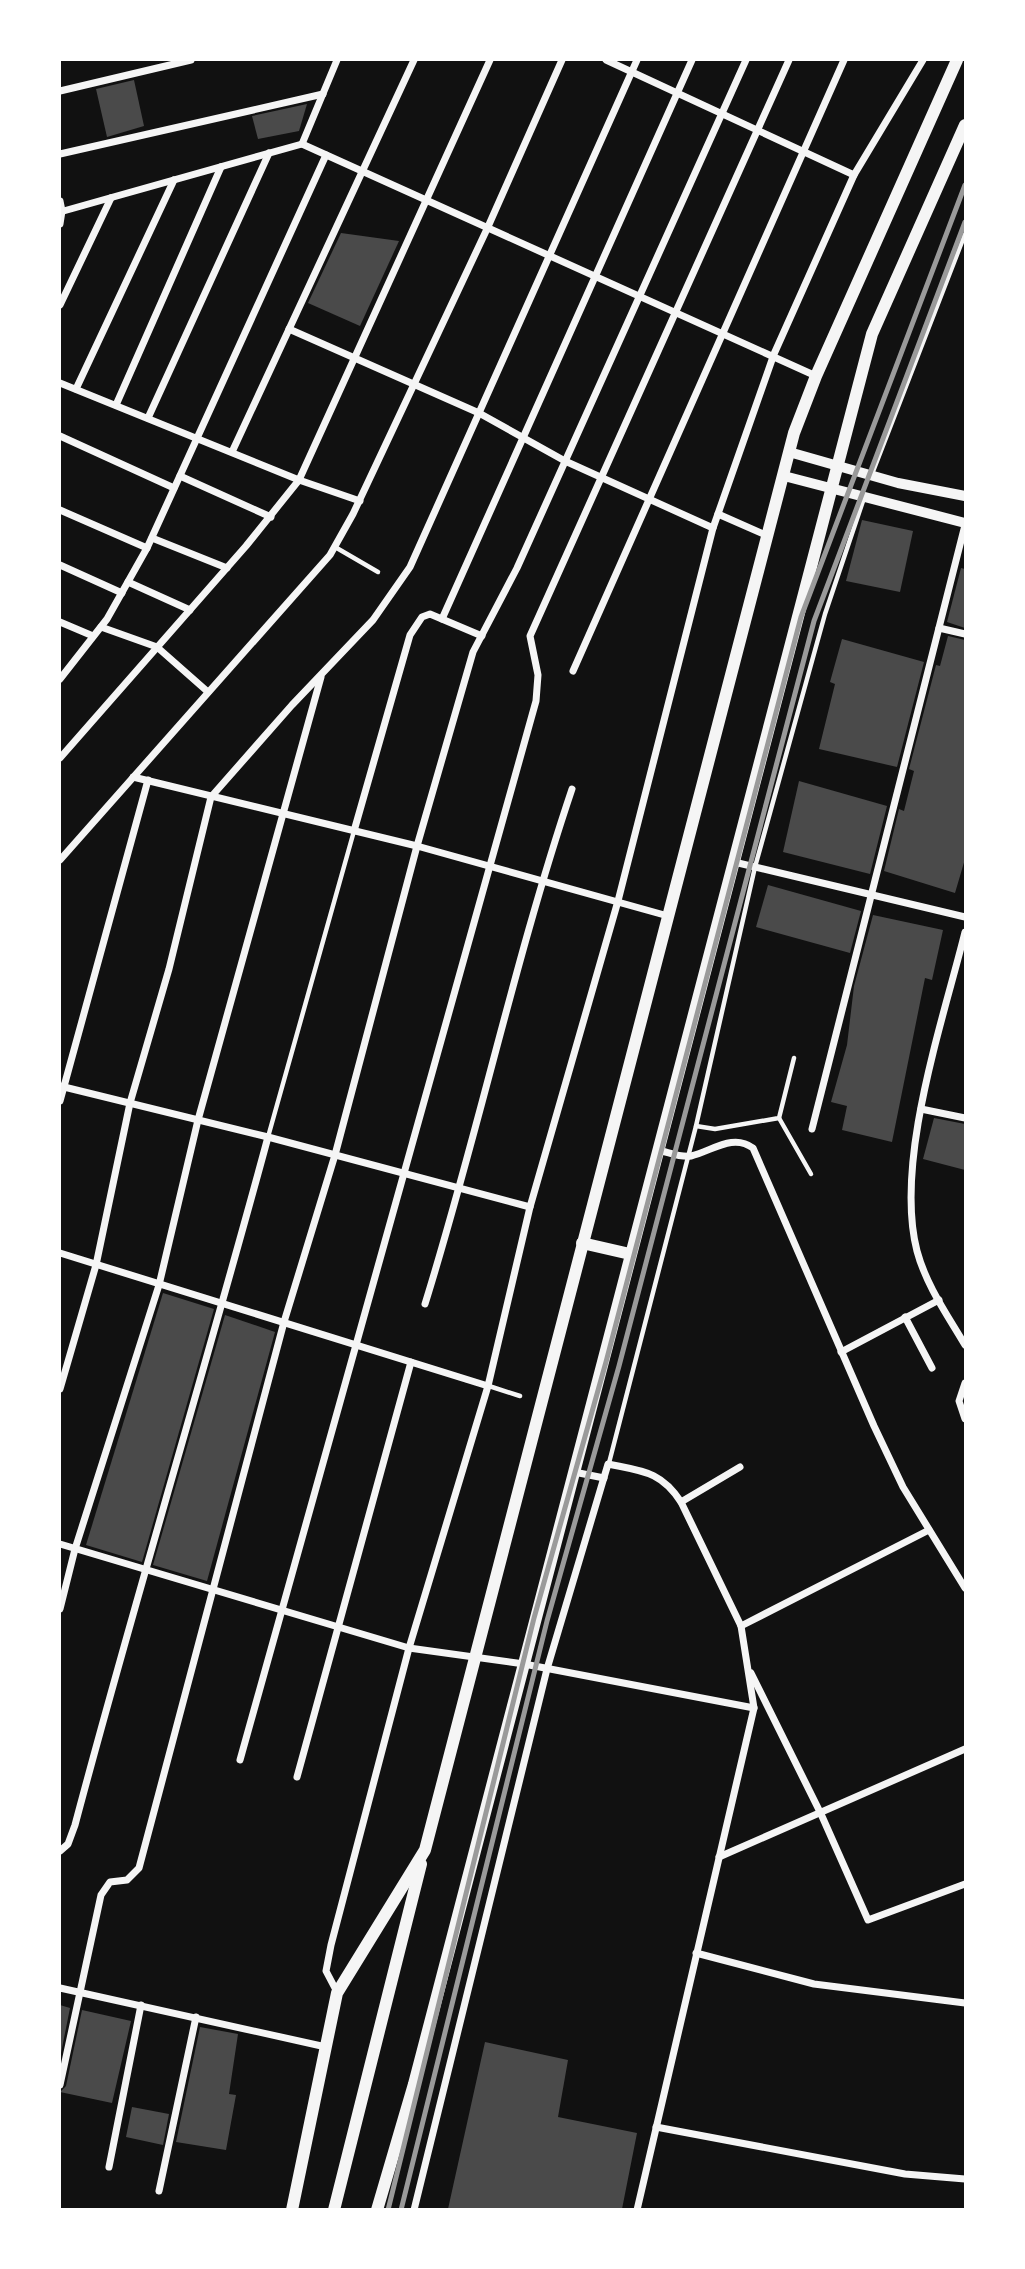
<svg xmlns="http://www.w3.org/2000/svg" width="1025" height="2269" font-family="Commissioner,sans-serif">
	<rect width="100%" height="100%" fill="#111"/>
	<g fill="#4a4a4a">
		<polygon points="134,80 144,126 107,137 96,89"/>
		<polygon points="307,104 299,131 258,139 252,116"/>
		<polygon points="341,233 399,241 360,326 308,303"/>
		<polygon points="862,520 913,531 900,592 846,581"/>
		<polygon points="961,568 965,569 965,628 947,622"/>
		<polygon points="948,636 965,640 965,859 955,893 884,871 899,809 904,811 914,771 909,769 936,665 940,666"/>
		<polygon points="842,639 924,662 897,767 819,749 835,684 830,682"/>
		<polygon points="799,781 887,806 870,874 783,852"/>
		<polygon points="768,885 861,911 850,953 756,927"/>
		<polygon points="873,915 943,930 932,980 925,978 892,1142 842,1130 847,1106 831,1102 847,1045 854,986"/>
		<polygon points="934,1118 965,1124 965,1170 923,1159"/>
		<polygon points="163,1293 214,1309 142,1562 86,1545"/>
		<polygon points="225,1315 275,1332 207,1581 153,1565"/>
		<polygon points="60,2005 70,2008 60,2058"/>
		<polygon points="82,2010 131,2021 112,2103 60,2092 66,2086"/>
		<polygon points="200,2027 238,2034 229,2094 236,2095 226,2150 176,2142"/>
		<polygon points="485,2042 568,2060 558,2117 637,2133 622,2209 448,2209"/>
		<polygon points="132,2107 169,2114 163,2145 126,2137"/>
	</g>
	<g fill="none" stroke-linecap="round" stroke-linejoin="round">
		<g stroke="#f5f5f5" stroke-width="4.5">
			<polyline points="872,474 965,234"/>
			<polyline points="335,547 378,572"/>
			<polyline points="779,1118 811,1174"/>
			<polyline points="696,1126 715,1129 779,1118 794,1058"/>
			<polyline points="268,1137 354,831"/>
			<polyline points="489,1386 520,1396"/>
			<polyline points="609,1463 696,1126 755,867 825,614 864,498"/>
		</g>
		<g stroke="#f5f5f5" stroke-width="7">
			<polyline points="606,60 854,175"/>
			<polyline points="60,91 191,60"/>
			<polyline points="302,144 337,60"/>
			<polyline points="60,154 323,94"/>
			<polyline points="60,201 62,211 60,224"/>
			<polyline points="60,212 302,144 816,376"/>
			<polyline points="60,305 111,198"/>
			<polyline points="289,329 479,413 565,461 713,528"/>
			<polyline points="60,383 299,480 360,501"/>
			<polyline points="76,389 174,180"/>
			<polyline points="116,405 221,167"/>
			<polyline points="148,418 269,153"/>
			<polyline points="60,436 174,488"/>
			<polyline points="232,452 414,60"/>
			<polyline points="180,476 271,517"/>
			<polyline points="60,510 147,548"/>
			<polyline points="718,514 768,536"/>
			<polyline points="152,538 227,568"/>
			<polyline points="60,565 122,593"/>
			<polyline points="128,582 190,610"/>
			<polyline points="442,619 692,60"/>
			<polyline points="60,622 93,636"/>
			<polyline points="101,627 157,647 208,692"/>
			<polyline points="939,628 965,634"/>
			<polyline points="573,671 844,60"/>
			<polyline points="60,679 107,619 147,548 326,155"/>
			<polyline points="60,758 246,546 299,480 490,60"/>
			<polyline points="133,777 417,846 668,916"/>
			<polyline points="354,831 410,635 422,617 430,614 482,636"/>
			<polyline points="60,860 330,555 353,514 487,229 562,60"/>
			<polyline points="734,862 965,917"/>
			<path d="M965,932C943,1021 894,1162 917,1251C926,1285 948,1316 965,1345"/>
			<polyline points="60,1086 268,1137 530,1207"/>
			<polyline points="60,1101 148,780"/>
			<polyline points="921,1109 965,1118"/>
			<polyline points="812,1129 965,525"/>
			<path d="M658,1150C668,1152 681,1158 691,1156C712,1151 733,1133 753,1148L874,1426L903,1487L965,1588"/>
			<polyline points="60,1253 488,1386"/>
			<path d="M425,1304C478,1134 515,958 572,789"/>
			<polyline points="905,1317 932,1368"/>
			<polyline points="841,1352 939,1300"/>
			<polyline points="965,1383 959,1401 965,1419"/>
			<polyline points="60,1389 96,1265 130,1103 169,969 211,797 292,705 373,620 410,567 637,60"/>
			<polyline points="574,1472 604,1478"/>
			<polyline points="681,1502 740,1467"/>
			<polyline points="60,1544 409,1648 524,1664 754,1708"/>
			<polyline points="60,1609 75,1549 159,1285 198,1120 321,677"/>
			<polyline points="741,1626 929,1530"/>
			<polyline points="751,1673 821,1814 868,1920 965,1884"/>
			<polyline points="240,1760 536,701 538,675 530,636 789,60"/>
			<polyline points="297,1777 411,1362"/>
			<path d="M60,1851L68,1844L75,1825C136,1595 206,1367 268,1137"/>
			<polyline points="719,1857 965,1749"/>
			<polyline points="696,1953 814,1984 965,2003"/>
			<polyline points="60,1988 326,2047"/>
			<polyline points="337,1992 326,1971 331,1945 409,1648 488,1386 530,1207 618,901 713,528 774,354 854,175 923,60"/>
			<polyline points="60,2085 101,1895 110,1882 127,1880 139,1868 284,1322 335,1155 417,846 473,652 517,568 746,60"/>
			<polyline points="656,2127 905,2174 965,2179"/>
			<polyline points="109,2167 141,2005"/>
			<polyline points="159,2191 196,2017"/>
			<path d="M414,2210L547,1669L608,1464C642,1471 661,1471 681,1502L741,1626L754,1708L637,2210"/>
		</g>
		<g stroke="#f5f5f5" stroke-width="10">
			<polyline points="789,452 898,483 965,496"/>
			<polyline points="784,476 965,523"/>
		</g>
		<g stroke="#f5f5f5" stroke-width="12">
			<polyline points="582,1243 630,1254"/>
			<polyline points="292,2210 337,1993 425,1850 794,433 816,376 957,60"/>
			<polyline points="334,2210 421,1864"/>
			<polyline points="377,2210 414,2084 872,334 965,125"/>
		</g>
		<g stroke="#9a9a9a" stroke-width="5">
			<polyline points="388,2210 534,1618 606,1362 801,617 965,185"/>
			<polyline points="401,2210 547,1621 619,1366 814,621 965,222"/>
		</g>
	</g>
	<rect width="1025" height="2269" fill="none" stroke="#ffffff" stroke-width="122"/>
</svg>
